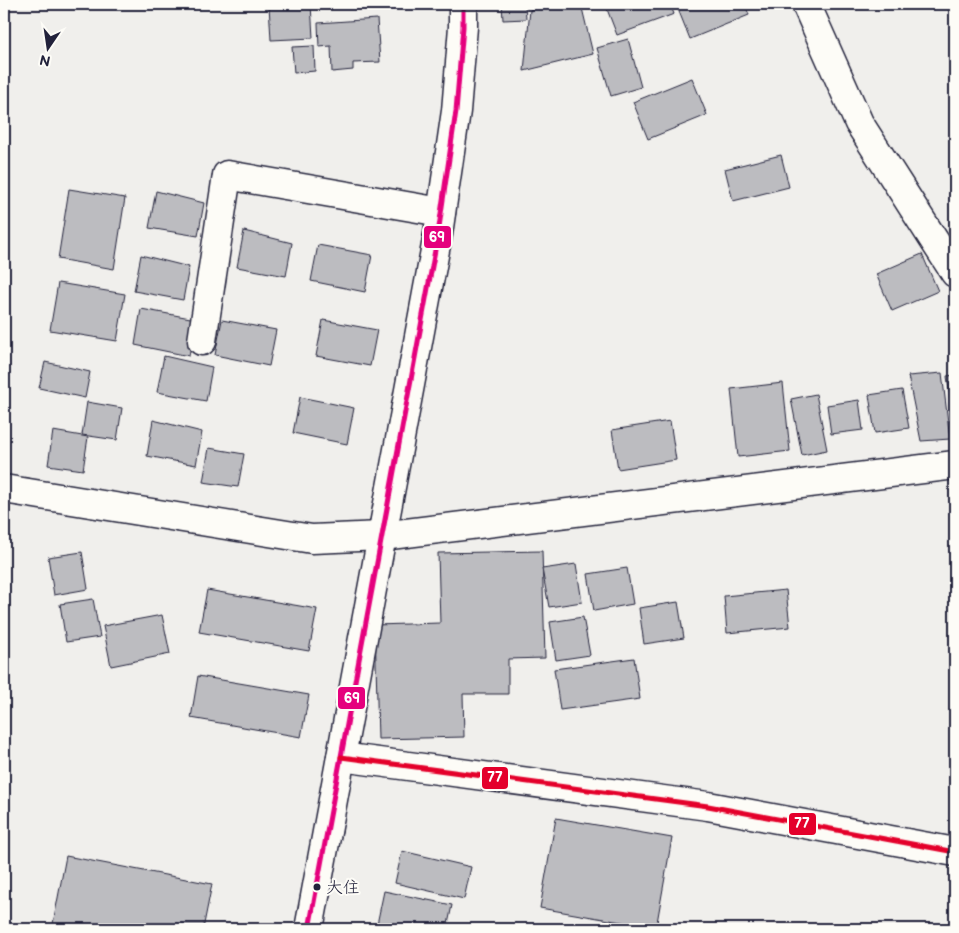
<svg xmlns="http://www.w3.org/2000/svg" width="959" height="933" font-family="'Balsamiq Sans','Klee One',sans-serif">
	<rect width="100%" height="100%" fill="#f0efec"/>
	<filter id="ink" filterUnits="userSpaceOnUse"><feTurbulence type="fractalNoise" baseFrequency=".02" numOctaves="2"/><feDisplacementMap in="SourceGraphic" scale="10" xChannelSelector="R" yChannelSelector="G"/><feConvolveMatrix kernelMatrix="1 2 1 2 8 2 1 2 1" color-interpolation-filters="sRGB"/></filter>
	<g filter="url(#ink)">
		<g fill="#bcbcc0" stroke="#22223b">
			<polygon points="290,4 311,4 313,38 271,40 269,5"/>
			<polygon points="502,4 525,4 526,19 503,20"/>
			<polygon points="550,4 581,4 593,54 524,71 530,10"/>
			<polygon points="605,4 670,4 674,14 617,35"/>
			<polygon points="676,4 745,4 749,15 690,39"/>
			<polygon points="377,19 380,62 353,63 353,70 332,72 331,46 319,47 318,23"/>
			<polygon points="628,39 641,87 611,96 597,48"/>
			<polygon points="314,46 315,71 294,73 292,47"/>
			<polygon points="692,78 707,115 648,139 633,102"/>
			<polygon points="781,155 789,187 733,201 725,169"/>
			<polygon points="69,189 125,198 114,269 58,259"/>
			<polygon points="156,191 204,203 198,236 149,228"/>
			<polygon points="244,231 292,243 286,276 237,267"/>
			<polygon points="318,245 372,255 365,292 311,281"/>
			<polygon points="922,254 938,291 892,311 876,274"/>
			<polygon points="141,255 189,267 183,300 134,291"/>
			<polygon points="58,283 125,294 117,341 50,330"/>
			<polygon points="141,309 196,319 189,356 135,345"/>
			<polygon points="222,320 276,330 269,366 215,355"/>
			<polygon points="323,320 377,330 370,366 316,356"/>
			<polygon points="164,356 212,367 206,401 157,392"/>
			<polygon points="45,362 90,372 85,398 39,388"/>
			<polygon points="942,373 950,439 921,441 908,376"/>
			<polygon points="955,375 955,417 953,418 947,376"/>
			<polygon points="783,383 790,451 738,457 731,389"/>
			<polygon points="902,390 909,428 875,433 869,395"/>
			<polygon points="816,394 827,450 802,455 791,399"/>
			<polygon points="300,397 354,408 347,444 293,433"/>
			<polygon points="859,400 863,430 831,434 827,405"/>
			<polygon points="87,402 122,408 117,440 82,435"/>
			<polygon points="153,420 202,432 196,465 147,456"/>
			<polygon points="670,421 676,460 618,469 612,430"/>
			<polygon points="53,431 88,437 83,470 48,465"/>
			<polygon points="209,448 244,454 238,487 203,482"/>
			<polygon points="542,551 545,658 508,659 508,694 463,694 464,737 378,739 375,625 440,623 438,553"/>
			<polygon points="82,552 88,589 54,595 48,557"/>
			<polygon points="576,564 582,602 549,607 542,569"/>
			<polygon points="627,568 633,604 594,611 588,574"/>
			<polygon points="207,590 317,609 309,651 199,632"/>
			<polygon points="786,590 790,627 727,633 724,596"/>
			<polygon points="93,599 100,637 66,642 60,604"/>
			<polygon points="678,602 684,638 644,644 639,608"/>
			<polygon points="162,615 170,654 111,666 103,626"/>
			<polygon points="583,617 590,655 556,660 550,622"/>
			<polygon points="634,658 640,699 560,710 554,669"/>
			<polygon points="198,676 309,695 301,737 191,718"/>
			<polygon points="556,818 672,838 656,928 540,908"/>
			<polygon points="402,851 471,867 464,899 395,883"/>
			<polygon points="66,856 212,884 203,929 52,929"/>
			<polygon points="384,891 452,905 447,929 376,929"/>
		</g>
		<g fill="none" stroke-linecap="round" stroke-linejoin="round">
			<g stroke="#22223b" stroke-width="31">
				<g id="minor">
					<polyline points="806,4 859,123 955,273"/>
					<polyline points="202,341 227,175 441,212"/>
				</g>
			</g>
			<g stroke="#22223b" stroke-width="31">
				<g id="tertiary">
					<polyline points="4,489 312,539 382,536 955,465"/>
					<polyline points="341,757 708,806 955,852"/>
					<polyline points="309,929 438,234 456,111 463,27 463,4"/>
				</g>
			</g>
			<use href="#minor" stroke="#fdfcf7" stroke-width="28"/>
			<use href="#tertiary" stroke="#fdfcf7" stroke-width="28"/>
			<g stroke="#fdfcf7" stroke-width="9">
				<polyline id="bus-1" points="309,929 438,234 456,111 463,27 463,4"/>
			</g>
			<g stroke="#fdfcf7" stroke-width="9">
				<polyline id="bus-2" points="341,757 708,806 955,852"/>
			</g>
			<use href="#bus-1" stroke="#e5007d" stroke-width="5"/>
			<use href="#bus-2" stroke="#e4002b" stroke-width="5"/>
		</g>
	</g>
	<circle fill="#22223b" stroke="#fdfcf7" stroke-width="2" cx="317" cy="887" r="4.5"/>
	<g text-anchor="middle" stroke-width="4" stroke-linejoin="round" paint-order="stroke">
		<g font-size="17" fill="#22223b" stroke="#fdfcf7" text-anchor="start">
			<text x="326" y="893">大住</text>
		</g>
	</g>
	<g stroke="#fdfcf7" stroke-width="2">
		<rect x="423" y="225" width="29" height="24" rx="5" fill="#e5007d"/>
		<rect x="337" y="686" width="29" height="24" rx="5" fill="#e5007d"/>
		<rect x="481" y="766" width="28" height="24" rx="5" fill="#e4002b"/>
		<rect x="788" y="812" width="29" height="24" rx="5" fill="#e4002b"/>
	</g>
	<g font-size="14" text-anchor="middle" font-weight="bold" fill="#fff">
		<text x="437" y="242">69</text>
		<text x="352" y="703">69</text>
		<text x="495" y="782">77</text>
		<text x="802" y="828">77</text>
	</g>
	<rect width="959" height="933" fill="none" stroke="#fdfcf7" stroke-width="20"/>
	<rect x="10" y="10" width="939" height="913" fill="none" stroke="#22223b" stroke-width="2" filter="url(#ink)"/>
	<g transform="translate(48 48) rotate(193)" stroke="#fdfcf7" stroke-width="4" paint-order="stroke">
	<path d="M0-4L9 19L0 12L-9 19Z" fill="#22223b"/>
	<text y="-8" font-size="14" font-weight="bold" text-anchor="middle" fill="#22223b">N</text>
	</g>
</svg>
